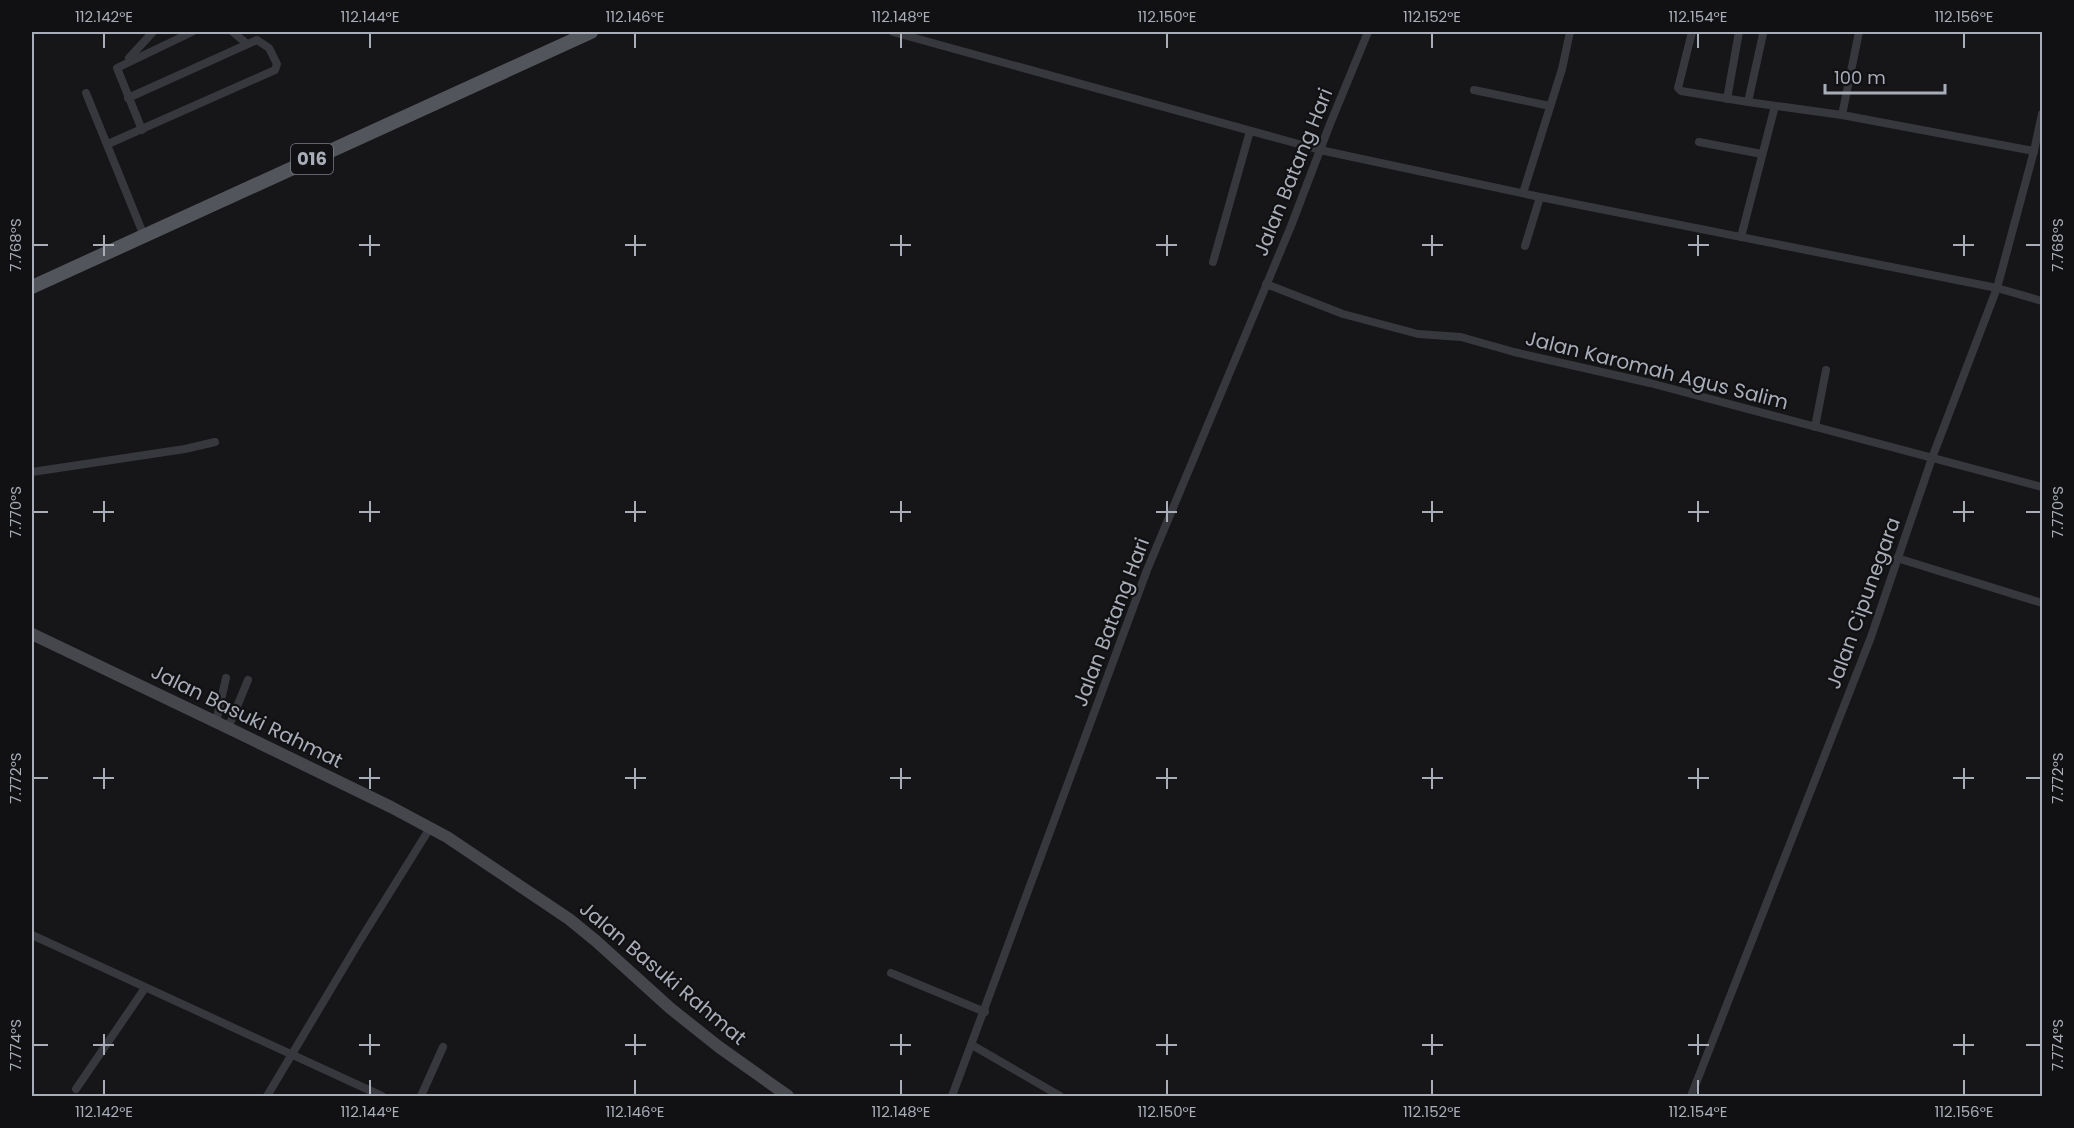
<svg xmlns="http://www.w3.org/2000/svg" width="2074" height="1128" font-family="Poppins,sans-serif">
	<rect width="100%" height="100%" fill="#161618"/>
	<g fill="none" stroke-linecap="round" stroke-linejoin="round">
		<g stroke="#37383d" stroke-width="8">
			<polyline points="233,32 247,44"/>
			<polyline points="893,32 1320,150 1540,197 1997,288 2042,301"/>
			<polyline points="1692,32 1678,88 1681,91 1748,102 1842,115 2034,151"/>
			<polyline points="129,58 153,32"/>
			<polyline points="1474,90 1550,106"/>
			<polyline points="86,93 144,236"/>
			<polyline points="1727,99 1739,32"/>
			<polyline points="1748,102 1763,34"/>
			<polyline points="1842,115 1859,32"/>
			<polyline points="142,130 117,68 192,32"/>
			<polyline points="1699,142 1762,154"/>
			<polyline points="108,144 275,70 277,64 269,48 257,40 128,98"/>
			<polyline points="1523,193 1562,69 1570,32"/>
			<polyline points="1741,237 1775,106"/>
			<polyline points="1525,246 1540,197"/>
			<polyline points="1213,262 1250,131"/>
			<polyline points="1266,284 1343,314 1418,334 1461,337 1514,352 1650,383 2042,487"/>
			<polyline points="1815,427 1826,370"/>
			<polyline points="32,472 185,449 215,442"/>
			<polyline points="1897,558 2042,603"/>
			<polyline points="216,722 226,678"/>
			<polyline points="228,728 248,680"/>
			<polyline points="32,935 382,1096"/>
			<polyline points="891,973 985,1012"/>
			<polyline points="972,1045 1060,1096"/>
			<polyline points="76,1089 145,988"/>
			<polyline points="267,1096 359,942 430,828"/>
			<polyline points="421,1096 443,1047"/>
			<polyline points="952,1096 1147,570 1291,226 1330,124 1368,32"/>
			<polyline points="1691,1096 1871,637 1932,458 1997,288 2034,151 2042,114"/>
		</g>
		<polyline stroke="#45474d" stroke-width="12" points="32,634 216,722 391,807 447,837 569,919 596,941 670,1008 719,1047 788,1096"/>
		<polyline stroke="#53555c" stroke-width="14" points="32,287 591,32"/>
	</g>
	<path fill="none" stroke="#a8adb8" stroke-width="2" d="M104,33V48M370,33V48M635,33V48M901,33V48M1167,33V48M1432,33V48M1698,33V48M1964,33V48M104,235V256M370,235V256M635,235V256M901,235V256M1167,235V256M1432,235V256M1698,235V256M1964,235V256M33,245H48M93,245H114M359,245H380M625,245H646M890,245H911M1156,245H1177M1422,245H1443M1688,245H1709M1953,245H1974M2026,245H2041M104,501V522M370,501V522M635,501V522M901,501V522M1167,501V522M1432,501V522M1698,501V522M1964,501V522M33,512H48M93,512H114M359,512H380M625,512H646M890,512H911M1156,512H1177M1422,512H1443M1688,512H1709M1953,512H1974M2026,512H2041M104,768V789M370,768V789M635,768V789M901,768V789M1167,768V789M1432,768V789M1698,768V789M1964,768V789M33,778H48M93,778H114M359,778H380M625,778H646M890,778H911M1156,778H1177M1422,778H1443M1688,778H1709M1953,778H1974M2026,778H2041M104,1034V1055M370,1034V1055M635,1034V1055M901,1034V1055M1167,1034V1055M1432,1034V1055M1698,1034V1055M1964,1034V1055M33,1045H48M93,1045H114M359,1045H380M625,1045H646M890,1045H911M1156,1045H1177M1422,1045H1443M1688,1045H1709M1953,1045H1974M2026,1045H2041M104,1080V1095M370,1080V1095M635,1080V1095M901,1080V1095M1167,1080V1095M1432,1080V1095M1698,1080V1095M1964,1080V1095"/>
	<g text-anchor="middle" stroke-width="4.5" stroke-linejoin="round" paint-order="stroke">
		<rect fill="#111113" stroke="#7b7e86" stroke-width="1.5" x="291" y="144" width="42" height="30" rx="4.5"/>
		<g font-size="18" font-weight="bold" fill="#a8adb8">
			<text x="312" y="165">016</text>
		</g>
		<g font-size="20" fill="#a8adb8" stroke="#111113">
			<text transform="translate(1293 172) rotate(-68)" y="7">Jalan Batang Hari</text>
			<text transform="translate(1657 370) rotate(14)" y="7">Jalan Karomah Agus Salim</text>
			<text transform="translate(1863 603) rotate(-70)" y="7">Jalan Cipunegara</text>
			<text transform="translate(1111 622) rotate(-69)" y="7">Jalan Batang Hari</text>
			<text transform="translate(247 716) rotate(26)" y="7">Jalan Basuki Rahmat</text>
			<text transform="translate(663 973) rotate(40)" y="7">Jalan Basuki Rahmat</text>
		</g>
	</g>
	<rect width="2074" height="1128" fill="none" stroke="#111113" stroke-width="66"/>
	<path d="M1825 84v9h120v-9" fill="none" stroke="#a8adb8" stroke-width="3"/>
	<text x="1834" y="84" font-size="18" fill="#a8adb8" stroke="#111113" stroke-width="4.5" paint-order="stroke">100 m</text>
	<rect x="33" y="33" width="2008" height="1062" fill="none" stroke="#a8adb8" stroke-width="2"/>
	<g font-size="15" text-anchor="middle" fill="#a8adb8">
		<text x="104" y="22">112.142°E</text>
		<text x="370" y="22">112.144°E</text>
		<text x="635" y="22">112.146°E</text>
		<text x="901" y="22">112.148°E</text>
		<text x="1167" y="22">112.150°E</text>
		<text x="1432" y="22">112.152°E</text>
		<text x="1698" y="22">112.154°E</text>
		<text x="1964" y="22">112.156°E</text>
		<text transform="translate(16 245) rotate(-90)" y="5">7.768°S</text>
		<text transform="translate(2058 245) rotate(-90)" y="5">7.768°S</text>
		<text transform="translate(16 512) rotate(-90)" y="5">7.770°S</text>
		<text transform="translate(2058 512) rotate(-90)" y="5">7.770°S</text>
		<text transform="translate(16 778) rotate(-90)" y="5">7.772°S</text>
		<text transform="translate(2058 778) rotate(-90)" y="5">7.772°S</text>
		<text transform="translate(16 1045) rotate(-90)" y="5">7.774°S</text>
		<text transform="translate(2058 1045) rotate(-90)" y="5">7.774°S</text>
		<text x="104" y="1117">112.142°E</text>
		<text x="370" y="1117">112.144°E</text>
		<text x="635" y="1117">112.146°E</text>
		<text x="901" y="1117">112.148°E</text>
		<text x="1167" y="1117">112.150°E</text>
		<text x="1432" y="1117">112.152°E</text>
		<text x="1698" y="1117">112.154°E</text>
		<text x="1964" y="1117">112.156°E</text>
	</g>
</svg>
